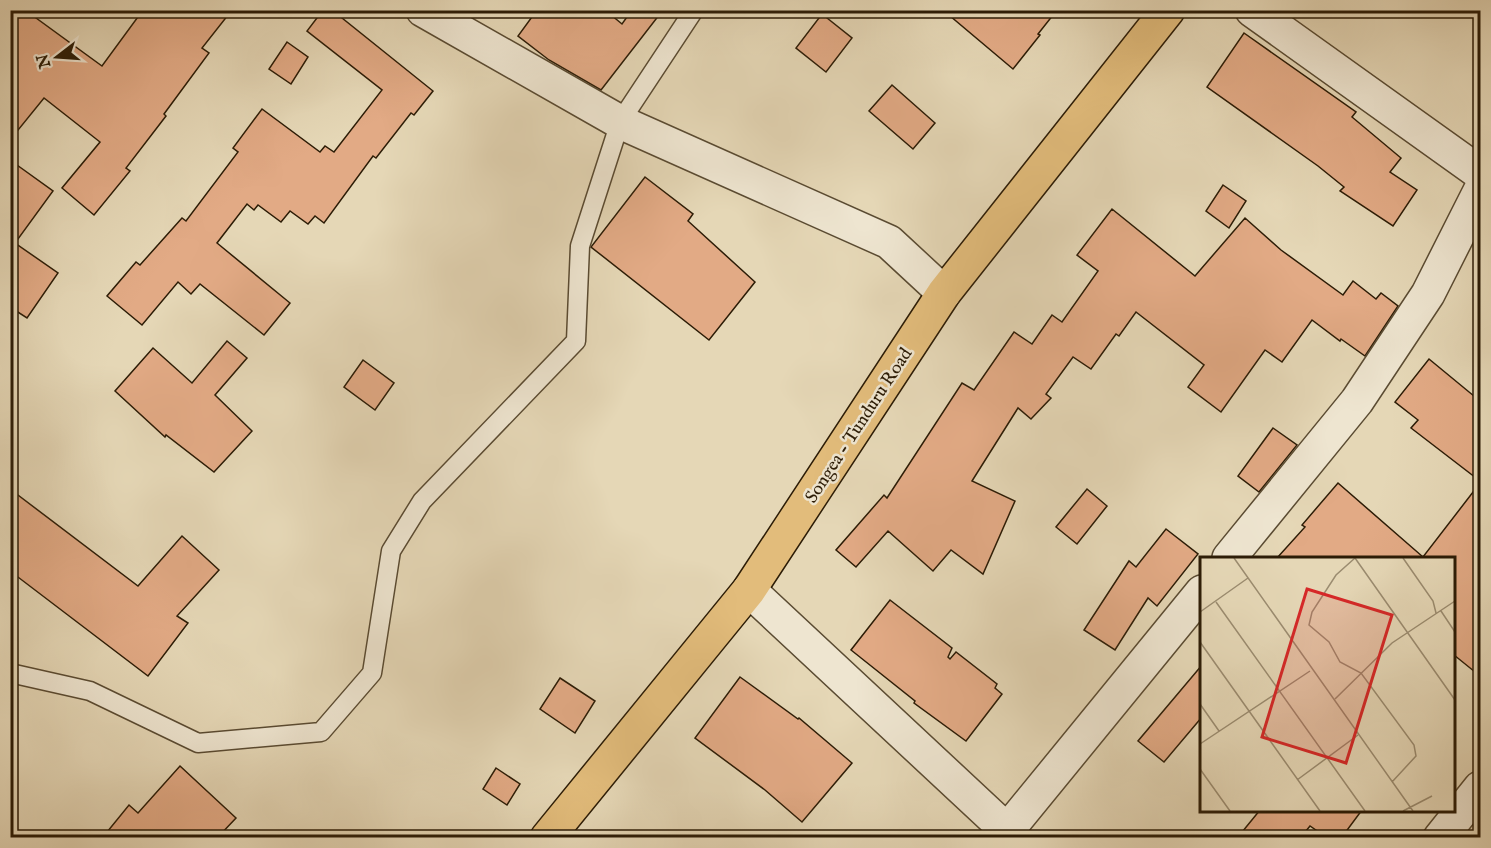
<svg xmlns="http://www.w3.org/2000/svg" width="1491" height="848" font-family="'IM FELL English',serif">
	<rect width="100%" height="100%" fill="#e5d7b6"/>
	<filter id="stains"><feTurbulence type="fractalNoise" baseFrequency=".00333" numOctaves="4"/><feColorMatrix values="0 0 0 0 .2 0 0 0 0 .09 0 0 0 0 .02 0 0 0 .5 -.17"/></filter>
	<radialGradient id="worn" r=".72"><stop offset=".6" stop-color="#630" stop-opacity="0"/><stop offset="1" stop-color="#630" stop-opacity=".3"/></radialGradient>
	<g fill="#e2aa85" stroke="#2c1c06" stroke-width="1.5">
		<polygon points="10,10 25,10 102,66 143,10 232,10 202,48 209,53 164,114 166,116 126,168 130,171 94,215 62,188 100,142 44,98 10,140"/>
		<polygon points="323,10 332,10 433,91 414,115 411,113 376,158 373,156 324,223 315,216 308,224 290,211 281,222 258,205 254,210 247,204 217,243 290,303 264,335 200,284 191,294 178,282 142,325 107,296 136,262 140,265 182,218 186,221 238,152 233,148 262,109 320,152 325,146 334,152 382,90 307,31"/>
		<polygon points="537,10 605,10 622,24 632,10 663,10 601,90 549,60 518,36"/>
		<polygon points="943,10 1057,10 1038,34 1040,35 1013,69"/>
		<polygon points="822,14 852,38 826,72 796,48"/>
		<polygon points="1244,33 1356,112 1352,117 1401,158 1390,172 1417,190 1393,226 1340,191 1344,187 1318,166 1207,87"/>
		<polygon points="287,42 308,57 291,84 269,69"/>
		<polygon points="892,85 935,123 913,149 869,111"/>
		<polygon points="10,160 53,191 15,243 58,273 27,318 10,307"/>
		<polygon points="645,177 693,214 688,221 755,282 709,340 591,247"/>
		<polygon points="1223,185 1246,201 1229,228 1206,211"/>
		<polygon points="1112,209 1195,276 1245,218 1281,250 1343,295 1353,281 1376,299 1381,293 1398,306 1365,356 1341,339 1340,341 1312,320 1282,362 1265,350 1221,412 1188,387 1204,365 1136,312 1119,336 1116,334 1091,369 1073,357 1046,394 1051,398 1031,419 1018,408 972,481 1015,501 983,574 951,550 933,571 888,531 856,567 836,550 884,495 887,498 962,383 974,390 1014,332 1032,344 1052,315 1062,322 1098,271 1077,255"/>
		<polygon points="227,341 247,358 215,395 252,431 214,472 166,435 165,437 115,391 153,348 192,383"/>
		<polygon points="1429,359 1480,401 1480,481 1411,428 1418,420 1395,402"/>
		<polygon points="363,360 394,383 375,410 344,387"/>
		<polygon points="1273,428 1297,445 1259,492 1238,476"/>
		<polygon points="1338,483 1423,557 1480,483 1480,676 1454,655 1454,558 1277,558 1305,527 1302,525"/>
		<polygon points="10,489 138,586 182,536 219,570 177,616 188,623 148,676 10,571"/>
		<polygon points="1087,489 1107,506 1077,544 1056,527"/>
		<polygon points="1166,529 1198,554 1157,606 1148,598 1115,650 1084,630 1129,561 1136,567"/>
		<polygon points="890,600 952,648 948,657 950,659 956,652 997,684 995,688 1002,694 966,741 914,703 915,701 851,650"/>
		<polygon points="1202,665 1202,717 1164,762 1138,741"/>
		<polygon points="740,677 798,719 799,718 852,763 802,822 765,790 695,738"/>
		<polygon points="560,678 595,701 575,733 540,709"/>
		<polygon points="180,766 236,818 218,837 103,837 129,805 138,813"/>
		<polygon points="496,768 520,784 507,805 483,789"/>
		<polygon points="1260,810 1362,810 1342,837 1326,837 1310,826 1301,837 1238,837"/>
	</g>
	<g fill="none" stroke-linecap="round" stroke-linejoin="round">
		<g stroke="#5a4b32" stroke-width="21">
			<polyline id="lane" points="10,673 90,691 198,743 321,732 372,673 391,551 422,501 576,341 580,246 620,122 694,10"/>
		</g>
		<g stroke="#5a4b32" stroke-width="36">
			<g id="street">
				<polyline points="423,10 620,122 889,242 944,293"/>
				<polyline points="1252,10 1480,173"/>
				<polyline points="1229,558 1357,401 1428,294 1480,191"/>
				<polyline points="749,590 1015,838"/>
				<polyline points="1001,838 1202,592"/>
				<polyline points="1440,838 1480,788"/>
			</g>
		</g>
		<g stroke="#2c1c06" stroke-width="36">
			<polyline id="highway" points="547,838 749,590 944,293 1168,10"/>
		</g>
		<use href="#lane" stroke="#eee5d0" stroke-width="18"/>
		<use href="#street" stroke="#eee5d0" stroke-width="33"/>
		<use href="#highway" stroke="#e2bc7b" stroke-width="33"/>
	</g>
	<g text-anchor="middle" stroke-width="5" stroke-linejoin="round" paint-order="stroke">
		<g font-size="18" fill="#2c1c06" stroke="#eee5d0">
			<text transform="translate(858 425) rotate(-57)" y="6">Songea - Tunduru Road</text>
		</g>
	</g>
	<g transform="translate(1200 557)">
		<rect width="255" height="255" fill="#e5d7b6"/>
		<path fill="none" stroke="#9b8c70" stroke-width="1.5" d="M34,1L213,254M155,1L136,18L112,55L109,68L129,85L140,105L161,116L214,188L216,199L192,225M155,1L255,143M203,1L233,44L236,56M16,45L165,254M241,54L255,75M0,55L48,21M0,85L120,254M135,142L192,86L255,44M0,147L19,174M0,187L110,114M0,212L30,254M97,223L158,178M203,254L232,239"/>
		<path fill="#d62828" fill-opacity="0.15" stroke="#d62828" stroke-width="3" d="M107,32L192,58L146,206L62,180Z"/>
		<rect width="255" height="255" fill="none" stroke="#2c1c06" stroke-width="3"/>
	</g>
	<rect width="1491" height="848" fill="none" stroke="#e5d7b6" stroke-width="36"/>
	<rect x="12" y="12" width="1467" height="824" fill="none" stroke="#2c1c06" stroke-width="3"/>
	<rect x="18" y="18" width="1455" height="812" fill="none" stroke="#2c1c06" stroke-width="1.5"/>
	<g transform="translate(57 57) rotate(253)" stroke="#eee5d0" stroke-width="4.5" paint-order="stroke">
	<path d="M0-4.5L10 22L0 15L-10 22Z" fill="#2c1c06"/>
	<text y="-9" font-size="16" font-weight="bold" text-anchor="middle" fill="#2c1c06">N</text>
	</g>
	<rect width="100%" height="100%" filter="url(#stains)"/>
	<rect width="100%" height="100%" fill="url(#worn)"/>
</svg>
